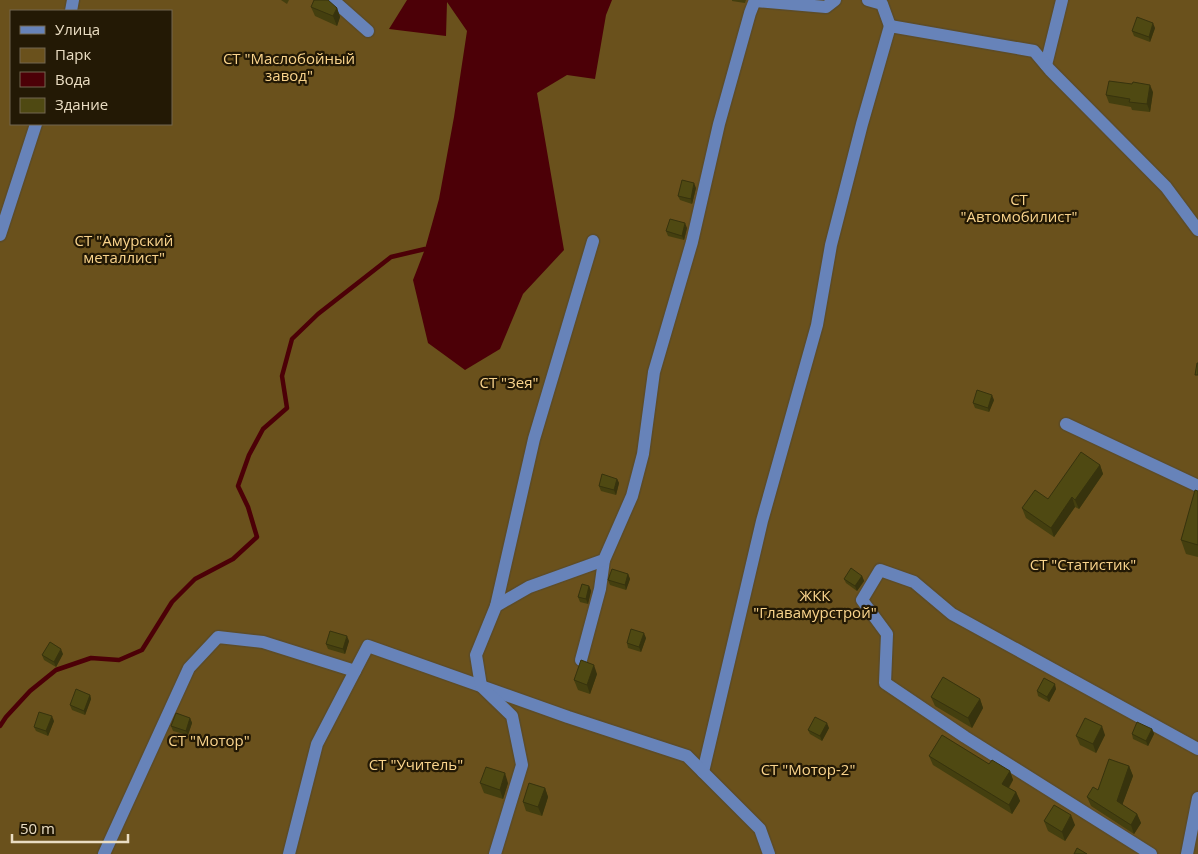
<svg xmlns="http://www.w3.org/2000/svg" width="1198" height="854" font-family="'Open Sans',sans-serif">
	<rect width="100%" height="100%" fill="#423009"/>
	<path fill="#6a511c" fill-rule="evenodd" d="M0,0H1198V854H0ZM11,11H171V124H11Z"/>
	<polygon fill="#4c0007" points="407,0 612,0 606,15 595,79 567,75 537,93 564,250 523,294 500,349 465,370 428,343 413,280 425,249 439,199 454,117 467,31 447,2 446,36 389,29"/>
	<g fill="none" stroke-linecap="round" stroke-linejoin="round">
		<polyline stroke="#4c0007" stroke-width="4.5" points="0,726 6,717 30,691 56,670 91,658 119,660 142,650 172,602 195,579 233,559 257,537 248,507 238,486 249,455 263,429 287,408 282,376 292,339 318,314 391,257 425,249"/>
		<g stroke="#5d4c27" stroke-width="15">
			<g id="minor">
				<polyline points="333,0 368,31"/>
				<polyline points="868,0 882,4 890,26"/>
				<polyline points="755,1 826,7 835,0"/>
				<polyline points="71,11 73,0"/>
				<polyline points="1046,65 1062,0"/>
				<polyline points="0,235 36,124"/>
				<polyline points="1066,424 1198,486"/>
				<polyline points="496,606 534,439 593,241"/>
				<polyline points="581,660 600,589 604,560"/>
				<polyline points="703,772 762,521 817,325 831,245 862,124 890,26 1034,51 1050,70 1166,187 1198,230"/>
				<polyline points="104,854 189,668 218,637 263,642 355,671"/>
				<polyline points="289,854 317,744 368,646 568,717 687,756 760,829 769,854"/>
				<polyline points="495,854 522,765 512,716 481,686 476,655 496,606 529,587 604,560 632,496 643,454 654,372 692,242 719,124 750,13 755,0"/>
				<polyline points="1151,854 965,737 885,683 887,634 862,600 880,570 914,582 952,614 1198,749"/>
				<polyline points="1187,854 1198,798"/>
			</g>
		</g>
		<use href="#minor" stroke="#6783b9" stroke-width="12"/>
	</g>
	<g fill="#443f0f">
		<polygon points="281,0 289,0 287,4"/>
		<polygon points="732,0 746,0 745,3 732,1"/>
		<polygon points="311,7 337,8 340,17 337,26 315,16"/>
		<polygon points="1155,28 1150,42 1134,36 1132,31"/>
		<polygon points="1153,92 1150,112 1132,110 1131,107 1109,103 1106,95"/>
		<polygon points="696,188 692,204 680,200 678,196"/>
		<polygon points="687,228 684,240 668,236 666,231"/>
		<polygon points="994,400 989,412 975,408 973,403"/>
		<polygon points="1100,465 1103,474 1079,509 1075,507 1054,537 1026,518 1022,508 1048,499"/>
		<polygon points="617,479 619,483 616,495 601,491 599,486"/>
		<polygon points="1198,491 1198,557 1186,554 1181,540"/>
		<polygon points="628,574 630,579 626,590 610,585 608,580"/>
		<polygon points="862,576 864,581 857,591 846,583 844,579"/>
		<polygon points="589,586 591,591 588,604 580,602 578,597"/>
		<polygon points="646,638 641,652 628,648 627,643"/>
		<polygon points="349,641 345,654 328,649 326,644"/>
		<polygon points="63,654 56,667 44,660 42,655"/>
		<polygon points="597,674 590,694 578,690 574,680"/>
		<polygon points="1056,689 1049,702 1038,696 1037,691"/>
		<polygon points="90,695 91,699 85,715 72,710 70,705"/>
		<polygon points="931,697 980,699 983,708 972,728 935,706"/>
		<polygon points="190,718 192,723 188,735 173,731 171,726"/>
		<polygon points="54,721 48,736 36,731 34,727"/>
		<polygon points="829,728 822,741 810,734 808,730"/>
		<polygon points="1152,729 1154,734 1148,746 1133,739 1132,734"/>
		<polygon points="1105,735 1096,753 1080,745 1076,736"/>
		<polygon points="929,756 989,764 1010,771 1013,780 1009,788 1016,792 1020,801 1012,814 933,765"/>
		<polygon points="1129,766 1133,776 1122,805 1137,814 1141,823 1134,834 1091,806 1087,797 1098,790"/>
		<polygon points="480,783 508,783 503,799 484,793"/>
		<polygon points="545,788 548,797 542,816 526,811 523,802"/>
		<polygon points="1044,821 1075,825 1065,841 1048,831"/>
	</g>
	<g fill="#37330d">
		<polygon points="337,8 340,17 337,26 333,16"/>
		<polygon points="1153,23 1155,28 1150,42 1149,37"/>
		<polygon points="1150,85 1153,92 1150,112 1147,104"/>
		<polygon points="694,183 696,188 692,204 691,199"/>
		<polygon points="685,223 687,228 684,240 682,236"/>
		<polygon points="992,395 994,400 989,412 988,408"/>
		<polygon points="1100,465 1103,474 1079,509 1075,500"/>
		<polygon points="617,479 619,483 616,495 614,490"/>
		<polygon points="1072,497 1075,507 1054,537 1051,528"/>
		<polygon points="628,574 630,579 626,590 625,585"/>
		<polygon points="862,576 864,581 857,591 855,586"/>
		<polygon points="589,586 591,591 588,604 586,599"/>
		<polygon points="644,633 646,638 641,652 639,647"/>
		<polygon points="347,636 349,641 345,654 343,649"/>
		<polygon points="61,649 63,654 56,667 54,662"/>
		<polygon points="594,665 597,674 590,694 587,685"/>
		<polygon points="1055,684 1056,689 1049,702 1047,697"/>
		<polygon points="90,695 91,699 85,715 84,711"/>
		<polygon points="980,699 983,708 972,728 968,718"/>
		<polygon points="52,716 54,721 48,736 46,731"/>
		<polygon points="190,718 192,723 188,735 186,731"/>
		<polygon points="827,723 829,728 822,741 820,736"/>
		<polygon points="1102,726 1105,735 1096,753 1093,744"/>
		<polygon points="1152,729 1154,734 1148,746 1146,741"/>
		<polygon points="1129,766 1133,776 1120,811 1117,801"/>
		<polygon points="1010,771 1013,780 1005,793 1002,784"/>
		<polygon points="505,773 508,783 503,799 500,790"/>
		<polygon points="545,788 548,797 542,816 538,807"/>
		<polygon points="1016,792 1020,801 1012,814 1009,805"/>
		<polygon points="1137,814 1141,823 1134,834 1131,825"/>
		<polygon points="1071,815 1075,825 1065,841 1062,832"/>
	</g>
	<g fill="#4f4912" stroke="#37330d">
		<polygon points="314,0 328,0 337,8 333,16 311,7"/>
		<polygon points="1137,17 1153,23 1149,37 1132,31"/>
		<polygon points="1109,81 1132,84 1133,82 1150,85 1147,104 1129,102 1130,99 1106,95"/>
		<polygon points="682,180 694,183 691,199 678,196"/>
		<polygon points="670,219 685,223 682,236 666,231"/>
		<polygon points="1197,363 1198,363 1198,375 1195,375"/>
		<polygon points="977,390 992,395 988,408 973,403"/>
		<polygon points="1081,452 1100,465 1075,500 1072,497 1051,528 1022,508 1035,490 1048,499"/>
		<polygon points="602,474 617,479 614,490 599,486"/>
		<polygon points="1195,490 1198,491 1198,545 1181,540"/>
		<polygon points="851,568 862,576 855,586 844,579"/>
		<polygon points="612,569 628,574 625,585 608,580"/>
		<polygon points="582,584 589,586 586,599 578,597"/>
		<polygon points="631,629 644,633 639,647 627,643"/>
		<polygon points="330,631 347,636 343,649 326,644"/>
		<polygon points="50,642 61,649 54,662 42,655"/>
		<polygon points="581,660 594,665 587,685 574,680"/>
		<polygon points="943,677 980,699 968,718 931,697"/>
		<polygon points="1044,678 1055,684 1047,697 1037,691"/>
		<polygon points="76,689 90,695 84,711 70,705"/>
		<polygon points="39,712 52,716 46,731 34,727"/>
		<polygon points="176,713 190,718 186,731 171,726"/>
		<polygon points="815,717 827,723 820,736 808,730"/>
		<polygon points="1085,718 1102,726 1093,744 1076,736"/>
		<polygon points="1137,722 1152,729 1146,741 1132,734"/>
		<polygon points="942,735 989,764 992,760 1010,771 1002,784 1016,792 1009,805 929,756"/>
		<polygon points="1109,759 1129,766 1117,801 1137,814 1131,825 1087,797 1093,787 1098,790"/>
		<polygon points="486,767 505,773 500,790 480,783"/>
		<polygon points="529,783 545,788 538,807 523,802"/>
		<polygon points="1054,805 1071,815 1062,832 1044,821"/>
		<polygon points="1077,848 1087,854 1074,854"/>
	</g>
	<g text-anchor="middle" stroke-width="4.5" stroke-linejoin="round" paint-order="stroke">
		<g font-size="15" fill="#fad48c" stroke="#231905">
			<text x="289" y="64">СТ "Маслобойный<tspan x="289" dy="17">завод"</tspan></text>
			<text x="1019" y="205">СТ<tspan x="1019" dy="17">"Автомобилист"</tspan></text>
			<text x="124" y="246">СТ "Амурский<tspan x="124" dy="17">металлист"</tspan></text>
			<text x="509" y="388">СТ "Зея"</text>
			<text x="1083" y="570">СТ "Статистик"</text>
			<text x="815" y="601">ЖКК<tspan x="815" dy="17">"Главамурстрой"</tspan></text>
			<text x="209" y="746">СТ "Мотор"</text>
			<text x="416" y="770">СТ "Учитель"</text>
			<text x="808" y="775">СТ "Мотор-2"</text>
		</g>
	</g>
	<rect x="10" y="10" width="162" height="115" fill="#231905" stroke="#736751"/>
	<rect x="20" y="26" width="25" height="8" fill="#6783b9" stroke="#736751"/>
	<text x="55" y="35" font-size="15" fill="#eaddc3">Улица</text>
	<rect x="20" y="48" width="25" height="15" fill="#6a511c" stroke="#736751"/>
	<text x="55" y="60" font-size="15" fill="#eaddc3">Парк</text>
	<rect x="20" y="72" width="25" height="15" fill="#4c0007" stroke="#736751"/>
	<text x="55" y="85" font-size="15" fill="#eaddc3">Вода</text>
	<rect x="20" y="98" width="25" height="15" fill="#4f4912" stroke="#736751"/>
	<text x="55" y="110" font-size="15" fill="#eaddc3">Здание</text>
	<path d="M12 834v8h116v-8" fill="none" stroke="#eaddc3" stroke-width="2.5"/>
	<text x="20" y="834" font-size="15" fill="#eaddc3" stroke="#231905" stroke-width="4" paint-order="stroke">50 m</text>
</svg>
